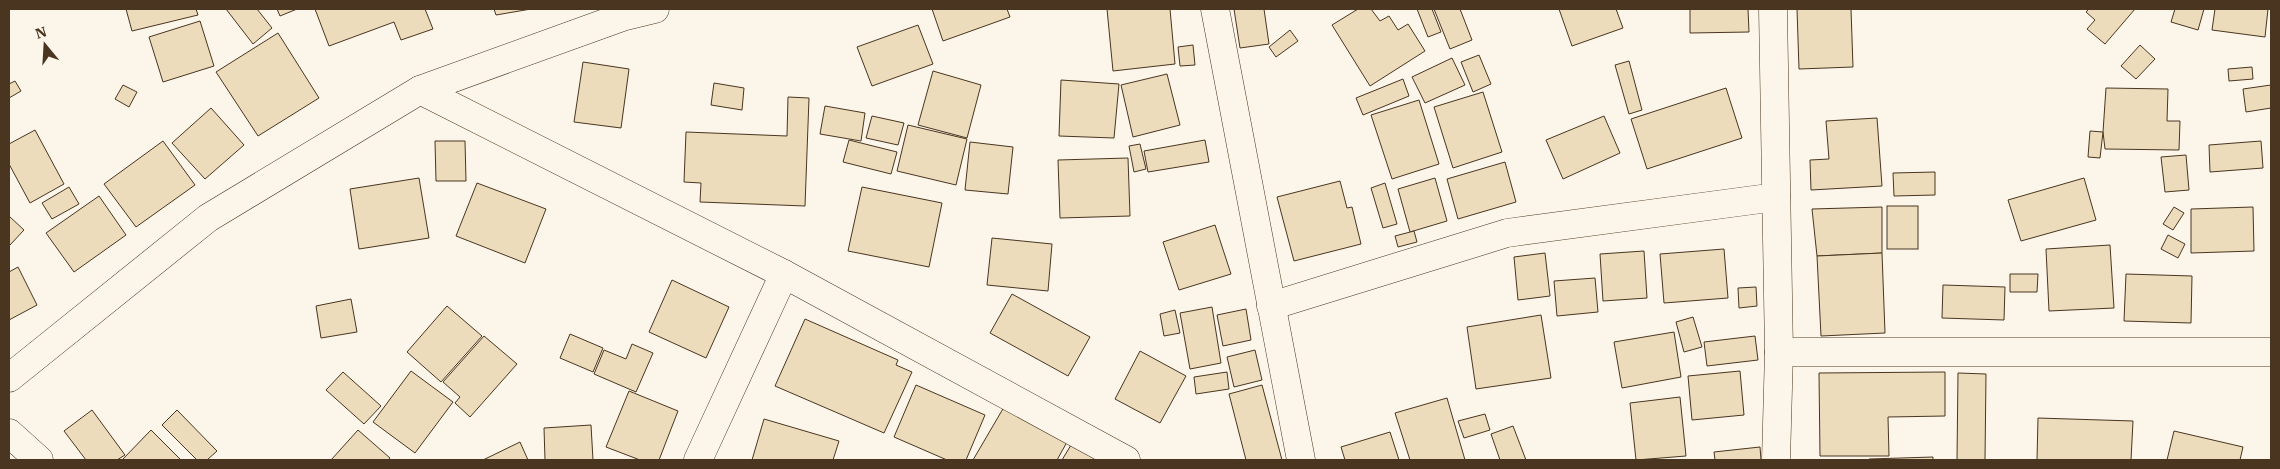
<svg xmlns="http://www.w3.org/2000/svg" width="2280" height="469" font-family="'IBM Plex Serif',serif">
	<rect width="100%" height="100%" fill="#fbf6e9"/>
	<g fill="#ecdcbc" stroke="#4a3520">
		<polygon points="126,9 196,9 198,15 132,31"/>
		<polygon points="226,9 257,9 272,28 253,44"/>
		<polygon points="277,9 297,9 280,16"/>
		<polygon points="315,9 425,9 433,29 401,40 394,22 329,46"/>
		<polygon points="494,9 531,9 496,15"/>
		<polygon points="932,9 1007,9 1010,17 943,41"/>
		<polygon points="1107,9 1170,9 1175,64 1113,71"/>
		<polygon points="1234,9 1264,9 1269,44 1240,48"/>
		<polygon points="1358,9 1371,9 1380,21 1389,16 1398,30 1408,24 1425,51 1370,86 1332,25"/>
		<polygon points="1417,9 1432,9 1441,32 1428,37"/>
		<polygon points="1434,9 1460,9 1472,40 1450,49"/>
		<polygon points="1559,9 1616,9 1623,28 1572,46"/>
		<polygon points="1690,9 1748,9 1749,32 1690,33"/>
		<polygon points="1797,9 1851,9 1853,67 1799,69"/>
		<polygon points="2089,9 2135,9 2105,44 2087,29 2095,20 2086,12"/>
		<polygon points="2175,9 2204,9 2198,30 2171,22"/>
		<polygon points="2215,9 2268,9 2265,37 2212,30"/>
		<polygon points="200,21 214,66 163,82 149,37"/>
		<polygon points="918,25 933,64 872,86 857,47"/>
		<polygon points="1290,30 1298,41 1276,57 1269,47"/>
		<polygon points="278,33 319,98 258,136 216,72"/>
		<polygon points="1193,45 1195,65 1180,66 1178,47"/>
		<polygon points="2140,45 2155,59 2136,79 2121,66"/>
		<polygon points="1479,55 1491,84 1473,92 1461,62"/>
		<polygon points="1452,58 1465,85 1425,103 1412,77"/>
		<polygon points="1629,61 1642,110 1629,114 1615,65"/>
		<polygon points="583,62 629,69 621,128 574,122"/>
		<polygon points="2252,67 2253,79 2229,81 2228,69"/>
		<polygon points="933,71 981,85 967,138 918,125"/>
		<polygon points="1167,74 1180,125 1133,137 1121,85"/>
		<polygon points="1403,79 1409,96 1363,115 1356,98"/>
		<polygon points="1061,80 1119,84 1114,138 1059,136"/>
		<polygon points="15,81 21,91 9,98 9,84"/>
		<polygon points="714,83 744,88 742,110 711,105"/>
		<polygon points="123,85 137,92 129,107 115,99"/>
		<polygon points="2271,85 2271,108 2246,112 2243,89"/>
		<polygon points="1726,88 1742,138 1647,169 1631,119"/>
		<polygon points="2106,88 2168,89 2167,121 2180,121 2179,150 2105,149 2103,132"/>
		<polygon points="1483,92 1502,152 1453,168 1434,107"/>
		<polygon points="788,97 809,98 805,206 700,202 701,183 684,182 686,132 787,136"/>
		<polygon points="1419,100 1439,164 1392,179 1371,115"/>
		<polygon points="825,106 865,113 861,141 820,134"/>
		<polygon points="211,108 244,145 205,179 172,143"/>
		<polygon points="872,116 904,123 898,145 866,138"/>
		<polygon points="1604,116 1620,153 1563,179 1546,140"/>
		<polygon points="1877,118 1882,186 1811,190 1810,160 1829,159 1826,121"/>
		<polygon points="908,125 967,139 956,185 897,171"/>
		<polygon points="35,130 64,184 30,203 9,164 9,144"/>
		<polygon points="2090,131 2103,132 2100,158 2088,157"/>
		<polygon points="849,140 897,152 891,174 843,162"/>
		<polygon points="1205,140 1209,162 1148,172 1144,151"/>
		<polygon points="163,141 195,185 136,227 104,184"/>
		<polygon points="435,141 465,141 466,181 436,181"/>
		<polygon points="2261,141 2263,168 2210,172 2209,145"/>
		<polygon points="970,142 1013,147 1008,194 965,190"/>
		<polygon points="1140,144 1146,169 1134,172 1129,146"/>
		<polygon points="2186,155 2189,190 2165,192 2161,157"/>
		<polygon points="1128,158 1130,216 1060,218 1058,160"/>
		<polygon points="1505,162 1516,202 1458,219 1447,179"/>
		<polygon points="1935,172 1935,195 1894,196 1893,173"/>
		<polygon points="419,178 429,238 359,249 350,189"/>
		<polygon points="1435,178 1447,221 1410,232 1398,189"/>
		<polygon points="2084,178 2096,220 2021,241 2008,200"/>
		<polygon points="1340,181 1347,208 1352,207 1361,244 1294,261 1277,197"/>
		<polygon points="477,183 546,209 525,263 456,236"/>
		<polygon points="1385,183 1397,224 1383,228 1371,188"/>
		<polygon points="69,187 79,204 52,219 42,203"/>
		<polygon points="862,187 942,203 929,267 848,251"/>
		<polygon points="99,196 126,235 74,272 46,233"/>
		<rect x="1887" y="206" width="31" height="43"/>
		<polygon points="1882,207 1882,253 1817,256 1812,209"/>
		<polygon points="2174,207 2184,213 2173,230 2163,224"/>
		<polygon points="2253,207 2254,251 2191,253 2191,209"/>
		<polygon points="9,216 24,230 10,245 9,244"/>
		<polygon points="1215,225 1231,274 1179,290 1163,242"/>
		<polygon points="1414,231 1417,242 1398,247 1395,236"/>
		<polygon points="2168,235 2185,244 2178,258 2161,249"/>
		<polygon points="992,238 1052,244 1048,291 987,285"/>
		<polygon points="2110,245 2114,308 2049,311 2046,249"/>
		<polygon points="1724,249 1728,298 1664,303 1660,254"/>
		<polygon points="1644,251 1647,298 1603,301 1600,254"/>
		<polygon points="1545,253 1550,296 1518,300 1514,257"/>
		<polygon points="1882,253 1885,333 1821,336 1817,256"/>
		<polygon points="18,267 37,305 9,320 9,272"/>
		<polygon points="2010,274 2038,274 2037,292 2010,292"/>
		<polygon points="2126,274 2192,276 2191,323 2124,321"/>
		<polygon points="1595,278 1598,312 1557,316 1554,281"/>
		<polygon points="672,280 729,307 706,358 649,332"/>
		<polygon points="1943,285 2005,287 2004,320 1942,318"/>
		<polygon points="1756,287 1757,306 1739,308 1738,288"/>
		<polygon points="1012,294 1090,337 1068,376 990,333"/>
		<polygon points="351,299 357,332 321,338 316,306"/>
		<polygon points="447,306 482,336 441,382 407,352"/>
		<polygon points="1212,307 1221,363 1190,369 1180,313"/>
		<polygon points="1246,309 1251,340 1223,346 1217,315"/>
		<polygon points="1175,310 1180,333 1164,336 1160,314"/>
		<polygon points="1541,315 1551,378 1476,389 1467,327"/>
		<polygon points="1693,317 1702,347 1684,352 1676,322"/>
		<polygon points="805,319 898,360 896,365 912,372 884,433 775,386"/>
		<polygon points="1674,332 1681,377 1622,388 1614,342"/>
		<polygon points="570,334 603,348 593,372 560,358"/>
		<polygon points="484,336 517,364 470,417 455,403 460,397 443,382"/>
		<polygon points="1755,336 1758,360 1707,366 1704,342"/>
		<polygon points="632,344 653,353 636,392 594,374 604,350 626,359"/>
		<polygon points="1255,350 1262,380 1234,387 1227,357"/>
		<polygon points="1140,351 1186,376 1160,423 1115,399"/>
		<polygon points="411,371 453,402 415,453 373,422"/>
		<polygon points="1740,371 1744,415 1692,420 1688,376"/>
		<polygon points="343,372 381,406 364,424 326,390"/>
		<polygon points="1227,372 1229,389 1196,394 1194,377"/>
		<polygon points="1945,372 1945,416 1888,417 1889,456 1820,456 1819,373"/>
		<polygon points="1958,373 1986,374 1985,460 1957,460"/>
		<polygon points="916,385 985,415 966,460 947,460 894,437"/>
		<polygon points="1262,385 1282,460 1246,460 1229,394"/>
		<polygon points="629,391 678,411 659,460 640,460 606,447"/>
		<polygon points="1680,397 1686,456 1636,460 1630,403"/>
		<polygon points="1447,398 1465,460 1410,460 1395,413"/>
		<polygon points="1004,407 1067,442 1057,460 973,460"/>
		<polygon points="92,410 125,455 117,460 86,460 64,431"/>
		<polygon points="177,410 217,451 207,460 197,460 162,425"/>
		<polygon points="1485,414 1490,430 1464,438 1458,421"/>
		<polygon points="2038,418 2133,421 2131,460 2037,460"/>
		<polygon points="764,419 839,441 833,460 752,460"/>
		<polygon points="591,425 593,460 545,460 544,428"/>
		<polygon points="1513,426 1526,460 1500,460 1491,434"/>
		<polygon points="151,430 181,460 122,460"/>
		<polygon points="358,430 390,458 388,460 331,460"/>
		<polygon points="2174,431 2243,447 2240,460 2167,460"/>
		<polygon points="1390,432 1399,460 1345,460 1341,447"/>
		<polygon points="520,442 528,460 483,460"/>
		<polygon points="1071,445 1102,460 1062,460"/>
		<polygon points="1760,447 1761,460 1715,460 1714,452"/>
		<polygon points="1933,457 1933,460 1869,460 1869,459"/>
	</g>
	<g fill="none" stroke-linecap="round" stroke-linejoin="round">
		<g stroke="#4a3520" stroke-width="29">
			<g id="minor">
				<polyline points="1215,9 1301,460"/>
				<polyline points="1773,9 1779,352 1776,460"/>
				<polyline points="420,90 784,274 1126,460"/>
				<polyline points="1271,306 1507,233 1776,197"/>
				<polyline points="1779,352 2271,352"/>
				<polyline points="9,378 208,218 420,90 622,17 655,9"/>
				<polyline points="9,433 39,460"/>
				<polyline points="698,460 784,274"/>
			</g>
		</g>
		<use href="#minor" stroke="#fbf6e9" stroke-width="28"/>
	</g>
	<rect width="2280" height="469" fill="none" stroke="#4a3520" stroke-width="20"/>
	<g transform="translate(45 45) rotate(342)" stroke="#fbf6e9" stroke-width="4" paint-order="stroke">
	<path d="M0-4L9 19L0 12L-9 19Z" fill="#4a3520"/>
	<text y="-8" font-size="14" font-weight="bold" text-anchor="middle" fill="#4a3520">N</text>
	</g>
</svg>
